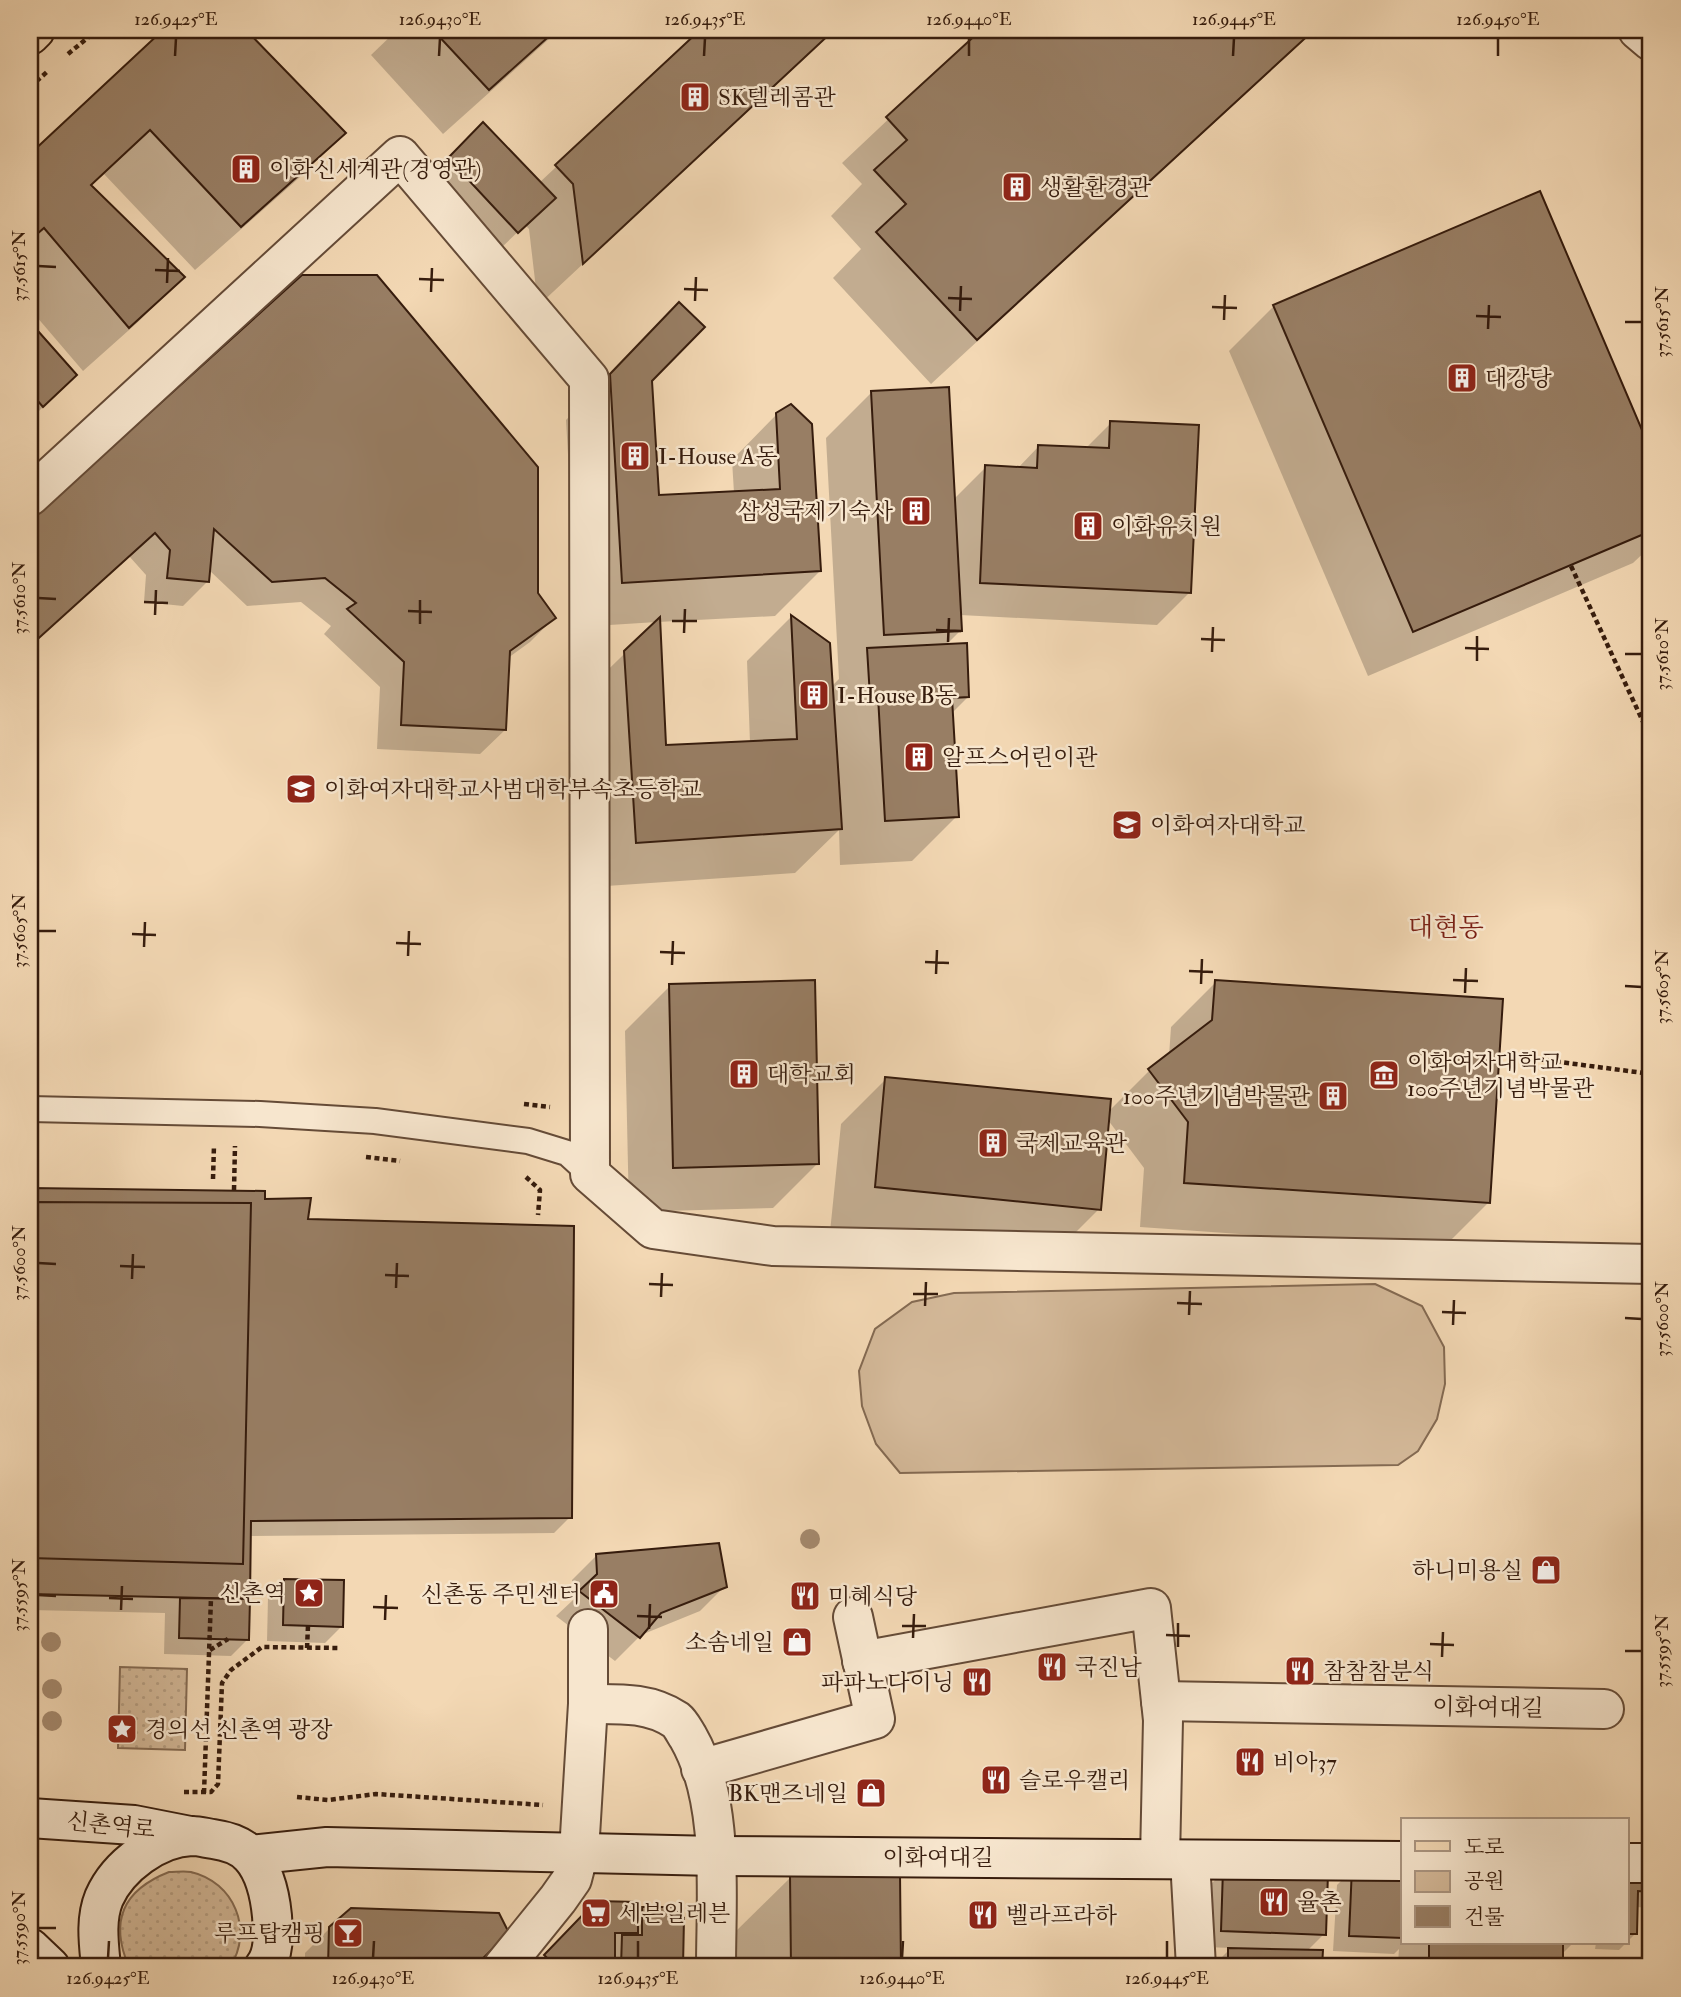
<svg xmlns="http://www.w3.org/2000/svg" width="1681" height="1997" font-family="'IM FELL Double Pica','Noto Serif KR',serif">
	<defs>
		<pattern id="grass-dots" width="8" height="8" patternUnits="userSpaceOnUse" patternTransform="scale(1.75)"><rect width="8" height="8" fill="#d3b898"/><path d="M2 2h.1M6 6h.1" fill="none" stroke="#b69e82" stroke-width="1.8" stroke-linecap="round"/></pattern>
	</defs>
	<rect width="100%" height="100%" fill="#f3d8b4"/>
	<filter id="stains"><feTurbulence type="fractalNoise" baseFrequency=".00286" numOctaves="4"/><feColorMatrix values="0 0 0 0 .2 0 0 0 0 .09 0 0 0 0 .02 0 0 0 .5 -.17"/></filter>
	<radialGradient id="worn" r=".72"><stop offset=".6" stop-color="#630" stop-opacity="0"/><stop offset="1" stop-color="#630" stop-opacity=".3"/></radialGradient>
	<g fill="url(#grass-dots)" stroke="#846a52" stroke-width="2">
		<polygon points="120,1667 187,1669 185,1750 118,1748"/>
		<path d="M169,1872C176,1872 184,1871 191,1872C234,1882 254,1930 230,1967H129C109,1921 123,1890 169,1872Z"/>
	</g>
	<polygon fill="#d3b898" stroke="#846a52" stroke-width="2" points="1375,1284 1422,1306 1444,1347 1445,1384 1437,1419 1418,1451 1398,1465 900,1473 876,1444 862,1406 859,1371 875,1329 912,1302 954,1293"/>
	<g fill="#0003">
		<polygon points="166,30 243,30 344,133 299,178 195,270 104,174 90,187 183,277 138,322 83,371 30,309 30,156"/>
		<polygon points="397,30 559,30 443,134 371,55"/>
		<polygon points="702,30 833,30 538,306 529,229 525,225 501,248 433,176 483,125 539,183"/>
		<polygon points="983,30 1315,30 931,384 833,278 861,249 831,216 862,184 842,163"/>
		<polygon points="1539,193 1651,455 1651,546 1633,563 1368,676 1229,351 1274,306"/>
		<polygon points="302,277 554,618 530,642 508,658 505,730 480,754 377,749 380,687 324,634 331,626 301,602 247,606 209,570 208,581 183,606 144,602 146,575 129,556 30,646 30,523"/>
		<polygon points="30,325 75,375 30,420"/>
		<polygon points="634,350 650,381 657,497 734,493 732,460 777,414 820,571 775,616 658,622 664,747 750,743 747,661 791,617 828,644 831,687 839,679 826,438 871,393 953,500 986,467 1017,469 1039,446 1086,448 1111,423 1189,593 1157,625 960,615 960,631 945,646 968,697 952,713 957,816 912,861 840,865 839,830 795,873 592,887 580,697 657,622 578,627 566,420"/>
		<polygon points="1216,982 1488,1203 1443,1248 1140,1227 1144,1168 1108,1120 1099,1209 1054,1254 830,1232 841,1124 886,1079 1109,1111 1149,1071 1169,1056 1171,1027"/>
		<polygon points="670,986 818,1163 773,1208 629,1212 625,1031"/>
		<polygon points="30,1190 264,1192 263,1200 306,1220 570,1517 554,1533 249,1536 248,1639 231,1656 164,1654 165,1613 30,1610"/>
		<polygon points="597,1555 725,1586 700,1611 641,1635 615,1661 556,1616 573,1600 572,1580"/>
		<polygon points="284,1580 341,1627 325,1643 267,1641 268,1597"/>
		<polygon points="1627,1866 1651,1866 1651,1908 1636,1907 1635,1934 1627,1942"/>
		<polygon points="1353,1869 1403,1871 1403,1943 1573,1943 1561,1955 1561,1967 1343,1967 1350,1961 1398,1963 1399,1949 1394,1954 1333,1951 1337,1885"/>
		<polygon points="1224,1871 1324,1934 1307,1951 1321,1952 1320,1967 1212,1967 1231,1948 1206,1947 1208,1887"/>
		<polygon points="899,1876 899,1967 733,1967 732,1935 791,1877"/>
		<polygon points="643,1909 682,1918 681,1967 534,1967 580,1920 637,1915"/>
		<polygon points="330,1928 507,1933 472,1967 305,1967 305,1953"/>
		<polygon points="1596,1943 1626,1943 1619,1950 1595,1949"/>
	</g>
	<g fill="#987e64" stroke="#361c0d" stroke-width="2">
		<polygon points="163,30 246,30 346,133 241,227 150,130 91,185 185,277 129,328 44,228 30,240 30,154"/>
		<polygon points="433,30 556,30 489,90"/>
		<polygon points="700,30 834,30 583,264 573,184 555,165"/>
		<polygon points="981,30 1314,30 977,340 876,232 906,204 874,170 907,140 886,117"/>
		<polygon points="483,122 556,198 518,233 448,158"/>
		<polygon points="1540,191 1651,451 1651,531 1413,632 1273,305"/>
		<polygon points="302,275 377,275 538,467 538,593 556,618 510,651 506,730 401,725 404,662 347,609 356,603 325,578 272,582 214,529 209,582 167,578 170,550 155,533 30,646 30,521"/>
		<polygon points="679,302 705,327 652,381 659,495 780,489 776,413 791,404 812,424 821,571 622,583 610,374"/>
		<polygon points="30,322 77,375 43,407 30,392"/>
		<polygon points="949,387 962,631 884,635 871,391"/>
		<polygon points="1110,421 1199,425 1191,593 980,583 985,465 1037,468 1038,445 1109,448"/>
		<polygon points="791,615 830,643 842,829 636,843 624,651 660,617 666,745 797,739"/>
		<polygon points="967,643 969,697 952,698 959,817 885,821 878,696 870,697 867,648"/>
		<polygon points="815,980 819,1164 673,1168 669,984"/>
		<polygon points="1215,980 1503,999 1490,1203 1184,1183 1188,1122 1148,1069 1212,1020"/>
		<polygon points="885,1077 1111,1099 1101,1210 875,1187"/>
		<polygon points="30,1188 265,1191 265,1199 311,1198 308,1219 574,1226 572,1518 251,1521 250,1599 30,1594"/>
		<polygon points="30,1202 251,1203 243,1564 30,1558"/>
		<polygon points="719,1543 727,1587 661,1613 640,1638 579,1591 597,1574 596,1554"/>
		<polygon points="284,1579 344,1580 343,1627 283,1625"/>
		<polygon points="180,1598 250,1599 249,1640 179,1638"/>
		<polygon points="1627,1864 1651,1865 1651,1892 1638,1891 1637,1934 1627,1934"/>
		<polygon points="1352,1867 1403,1870 1403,1938 1349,1936"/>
		<polygon points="1223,1869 1328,1873 1326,1935 1221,1931"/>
		<polygon points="900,1874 901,1967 791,1967 790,1875"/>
		<polygon points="596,1901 638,1902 638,1933 615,1933 615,1967 557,1967 544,1955"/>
		<polygon points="642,1907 673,1907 684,1918 683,1967 621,1967 622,1935 642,1935"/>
		<polygon points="351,1908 499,1913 509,1933 474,1967 328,1967 329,1927"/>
		<rect x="1429" y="1943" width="134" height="24"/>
		<polygon points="1228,1948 1323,1950 1322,1967 1228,1967"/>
		<polygon points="1349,1959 1412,1962 1412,1967 1349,1967"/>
		<polygon points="1614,1963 1651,1964 1651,1967 1613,1967"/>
	</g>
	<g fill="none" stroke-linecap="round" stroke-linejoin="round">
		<g stroke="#654b37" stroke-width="28">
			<polyline id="lane" points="30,1109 260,1114 375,1121 528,1141 567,1153 590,1174"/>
		</g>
		<g stroke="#654b37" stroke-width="42">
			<g id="street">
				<polyline points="1638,30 1651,41"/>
				<polyline points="30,496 400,156 589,379 590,1174 653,1229 773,1246 1651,1264"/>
				<polyline points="862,1661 1151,1608 1163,1720 1160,1859"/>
				<polyline points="1161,1701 1604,1709"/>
				<path d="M588,1704C619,1704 649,1702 676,1720C681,1724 684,1731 688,1737C725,1801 716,1895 716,1967"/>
				<polyline points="701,1769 875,1719 853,1617"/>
				<polyline points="1190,1860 1196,1967"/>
				<polyline points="503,1967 558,1899 572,1879 579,1852 588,1704 588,1629"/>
			</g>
		</g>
		<g stroke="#361c0d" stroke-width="42">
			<g id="secondary">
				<polyline points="30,1818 134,1825 190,1836"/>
				<polyline points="250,1855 327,1847 716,1856 1403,1861"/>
				<polyline points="1627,1863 1651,1863"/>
				<polyline points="30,1948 50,1967"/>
				<path d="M101,1967C99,1945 95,1920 104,1898C118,1866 157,1837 192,1836C199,1836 206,1838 213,1839C227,1841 241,1845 251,1856C265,1872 270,1895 272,1916C273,1933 275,1953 264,1967"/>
			</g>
		</g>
		<g stroke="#361c0d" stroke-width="42">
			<polyline id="primary" points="30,35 35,30"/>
		</g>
		<g stroke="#361c0d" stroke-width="4.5" stroke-dasharray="5 3.5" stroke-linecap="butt">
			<polyline points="68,54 97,30"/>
			<polyline points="30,87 48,71"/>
			<polyline points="1571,566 1651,739"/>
			<polyline points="1522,1057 1651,1074"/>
			<polyline points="524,1104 550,1107"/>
			<polyline points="366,1157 400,1161"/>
			<polyline points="526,1177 540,1190 538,1215"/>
			<polyline points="213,1179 214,1145"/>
			<polyline points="234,1190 235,1146"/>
			<polyline points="307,1648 308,1626"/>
			<polyline points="210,1650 228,1639"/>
			<polyline points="184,1792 211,1792 218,1784 222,1683 231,1670 262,1647 339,1648"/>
			<polyline points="204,1793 211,1598"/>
			<polyline points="297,1797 328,1800 376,1794 543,1805"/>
		</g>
		<use href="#lane" stroke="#f7e6ce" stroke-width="24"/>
		<use href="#street" stroke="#f7e6ce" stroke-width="38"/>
		<use href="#secondary" stroke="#f7e6ce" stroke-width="38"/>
		<use href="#primary" stroke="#f3d8b4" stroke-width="38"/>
	</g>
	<g fill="#a58a6f">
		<circle cx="810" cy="1539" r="10"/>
		<circle cx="51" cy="1642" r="10"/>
		<circle cx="52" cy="1689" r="10"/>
		<circle cx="52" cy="1721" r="10"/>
	</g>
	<path fill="none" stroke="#361c0d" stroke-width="2.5" d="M175,56L176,38M439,56L440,38M704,56L705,38M969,56V38M1233,56L1234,38M1498,56V38M38,266L56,267M155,270L180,271M419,279L444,280M167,283L168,258M684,289L708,290M431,292L432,268M948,298L972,299M695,301L696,277M1212,307L1237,308M960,311L961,286M1476,316L1501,317M1224,320L1225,295M1625,322H1642M1488,329L1489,305M38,598L56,599M144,602L168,603M408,611L432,612M155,615L156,590M672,621H697M420,624V600M936,630L961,631M684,633L685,609M1201,639L1225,640M948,642L949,618M1465,648L1489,649M1212,652L1213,627M1625,654H1642M1477,661V636M38,931H56M132,934L156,935M396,943L421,944M144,947L145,922M660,952L685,953M408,956L409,931M925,962L949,963M672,965L673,941M1189,971L1213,972M936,974L937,950M1453,980L1478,981M1201,984L1202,959M1625,986L1642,987M1465,993L1466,968M38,1263L56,1264M120,1266L145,1267M385,1275L409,1276M132,1279L133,1254M649,1284L673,1285M396,1288L397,1263M913,1294H938M661,1297L662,1273M1177,1303L1202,1304M925,1306L926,1282M1442,1312L1466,1313M1189,1315L1190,1291M1625,1318L1642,1319M1453,1325L1454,1300M38,1595L56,1596M109,1598L133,1599M373,1607L398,1608M121,1610L122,1586M637,1616L662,1617M385,1620L386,1595M902,1626H926M649,1629L650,1604M1166,1635L1190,1636M913,1638L914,1614M1430,1644L1454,1645M1178,1647V1623M1625,1651H1642M1442,1657L1443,1632M38,1928H56M108,1958L109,1941M373,1958L374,1941M638,1958V1941M902,1958L903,1941M1167,1958V1941"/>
	<defs>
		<g id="building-square" transform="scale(1.575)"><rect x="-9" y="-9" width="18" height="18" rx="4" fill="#8f2418" stroke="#f7e6ce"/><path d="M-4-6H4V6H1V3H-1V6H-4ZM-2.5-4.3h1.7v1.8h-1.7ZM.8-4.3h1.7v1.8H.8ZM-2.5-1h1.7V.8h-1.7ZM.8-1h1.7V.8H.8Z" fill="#fff"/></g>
		<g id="school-square" transform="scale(1.575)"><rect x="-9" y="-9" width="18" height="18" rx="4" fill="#8f2418" stroke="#f7e6ce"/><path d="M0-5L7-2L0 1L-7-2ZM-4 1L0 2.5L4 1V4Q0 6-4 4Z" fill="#fff"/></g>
		<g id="university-square" transform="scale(1.575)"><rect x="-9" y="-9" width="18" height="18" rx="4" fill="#8f2418" stroke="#f7e6ce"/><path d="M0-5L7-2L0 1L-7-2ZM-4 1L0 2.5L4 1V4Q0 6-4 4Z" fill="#fff"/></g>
		<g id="museum-square" transform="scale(1.575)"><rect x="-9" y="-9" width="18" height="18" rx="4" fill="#8f2418" stroke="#f7e6ce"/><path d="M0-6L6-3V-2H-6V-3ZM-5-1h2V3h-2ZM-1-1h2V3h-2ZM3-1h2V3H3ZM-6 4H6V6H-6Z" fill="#fff"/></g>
		<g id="shop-square" transform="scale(1.575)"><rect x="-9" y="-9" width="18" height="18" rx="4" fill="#8f2418" stroke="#f7e6ce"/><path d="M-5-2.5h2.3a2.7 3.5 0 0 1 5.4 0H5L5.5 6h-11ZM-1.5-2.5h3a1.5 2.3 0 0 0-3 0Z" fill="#fff"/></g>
		<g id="sight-square" transform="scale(1.575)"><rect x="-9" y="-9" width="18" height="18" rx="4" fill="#8f2418" stroke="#f7e6ce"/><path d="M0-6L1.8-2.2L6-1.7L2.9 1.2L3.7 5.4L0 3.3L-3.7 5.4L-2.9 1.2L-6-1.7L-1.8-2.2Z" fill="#fff"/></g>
		<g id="civic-square" transform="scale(1.575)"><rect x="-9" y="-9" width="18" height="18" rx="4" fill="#8f2418" stroke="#f7e6ce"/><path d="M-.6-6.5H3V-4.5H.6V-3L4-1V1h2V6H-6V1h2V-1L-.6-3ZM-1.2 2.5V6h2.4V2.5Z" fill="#fff"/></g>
		<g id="restaurant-square" transform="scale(1.575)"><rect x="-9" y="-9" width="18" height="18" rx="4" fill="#8f2418" stroke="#f7e6ce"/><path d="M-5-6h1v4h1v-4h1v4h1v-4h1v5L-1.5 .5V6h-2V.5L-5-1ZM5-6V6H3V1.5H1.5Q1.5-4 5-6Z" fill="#fff"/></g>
		<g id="supermarket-square" transform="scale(1.575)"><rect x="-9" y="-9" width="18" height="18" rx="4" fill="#8f2418" stroke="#f7e6ce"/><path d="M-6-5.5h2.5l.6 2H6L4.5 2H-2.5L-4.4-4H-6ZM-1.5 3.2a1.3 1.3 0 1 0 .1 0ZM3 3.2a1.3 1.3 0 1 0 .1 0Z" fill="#fff"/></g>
		<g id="bar-square" transform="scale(1.575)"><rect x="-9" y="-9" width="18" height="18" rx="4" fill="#8f2418" stroke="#f7e6ce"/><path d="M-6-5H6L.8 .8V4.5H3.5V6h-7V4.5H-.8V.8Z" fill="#fff"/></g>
	</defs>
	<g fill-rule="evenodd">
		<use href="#building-square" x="695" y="97"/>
		<use href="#building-square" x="246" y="169"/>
		<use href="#building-square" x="1017" y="187"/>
		<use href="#building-square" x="1462" y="378"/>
		<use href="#building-square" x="635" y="456"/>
		<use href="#building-square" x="916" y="511"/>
		<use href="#building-square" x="1088" y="526"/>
		<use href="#building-square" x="814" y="695"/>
		<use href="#building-square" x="919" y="757"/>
		<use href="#school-square" x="301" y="789"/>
		<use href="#university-square" x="1127" y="825"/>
		<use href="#building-square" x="744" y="1074"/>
		<use href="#museum-square" x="1384" y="1075"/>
		<use href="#building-square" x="1333" y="1096"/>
		<use href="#building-square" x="993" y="1143"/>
		<use href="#shop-square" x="1546" y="1570"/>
		<use href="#sight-square" x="309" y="1593"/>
		<use href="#civic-square" x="604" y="1594"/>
		<use href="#restaurant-square" x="805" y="1596"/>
		<use href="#shop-square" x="797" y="1642"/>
		<use href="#restaurant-square" x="1052" y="1667"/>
		<use href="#restaurant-square" x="1300" y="1671"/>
		<use href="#restaurant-square" x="977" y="1682"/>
		<use href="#sight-square" x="122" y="1729"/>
		<use href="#restaurant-square" x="1250" y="1762"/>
		<use href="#restaurant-square" x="996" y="1780"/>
		<use href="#shop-square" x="871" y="1793"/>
		<use href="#restaurant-square" x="1274" y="1902"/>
		<use href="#supermarket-square" x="596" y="1913"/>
		<use href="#restaurant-square" x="983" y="1915"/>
		<use href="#bar-square" x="348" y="1933"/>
	</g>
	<g text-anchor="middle" stroke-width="5" stroke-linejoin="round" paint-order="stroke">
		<g font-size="23" fill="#361c0d" stroke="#f7e6ce" text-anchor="start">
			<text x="718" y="105">SK텔레콤관</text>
			<text x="269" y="177">이화신세계관(경영관)</text>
			<text x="1040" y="195">생활환경관</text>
			<text x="1485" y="386">대강당</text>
			<text x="658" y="464">I-House A동</text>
			<text x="893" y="519" text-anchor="end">삼성국제기숙사</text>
			<text x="1111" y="534">이화유치원</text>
			<text x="837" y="703">I-House B동</text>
			<text x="942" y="765">알프스어린이관</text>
			<text x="324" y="797">이화여자대학교사범대학부속초등학교</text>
			<text x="1150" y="833">이화여자대학교</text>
			<text x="1407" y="1070">이화여자대학교<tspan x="1407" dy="26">100주년기념박물관</tspan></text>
			<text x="767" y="1082">대학교회</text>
			<text x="1310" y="1104" text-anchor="end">100주년기념박물관</text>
			<text x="1016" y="1151">국제교육관</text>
			<text x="1523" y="1578" text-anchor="end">하니미용실</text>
			<text x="286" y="1601" text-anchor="end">신촌역</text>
			<text x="581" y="1602" text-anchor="end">신촌동 주민센터</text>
			<text x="828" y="1604">미혜식당</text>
			<text x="774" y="1650" text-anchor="end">소솜네일</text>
			<text x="1075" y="1675">국진남</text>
			<text x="1323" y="1679">참참참분식</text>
			<text x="954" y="1690" text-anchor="end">파파노다이닝</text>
			<text x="145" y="1737">경의선 신촌역 광장</text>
			<text x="1273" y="1770">비아37</text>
			<text x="1019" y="1788">슬로우캘리</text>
			<text x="848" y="1801" text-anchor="end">BK맨즈네일</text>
			<text x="1297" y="1910">율촌</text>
			<text x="619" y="1921">세븐일레븐</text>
			<text x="1006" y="1923">벨라프라하</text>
			<text x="325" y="1941" text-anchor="end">루프탑캠핑</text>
		</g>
		<g font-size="23" fill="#361c0d" stroke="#f7e6ce">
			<text transform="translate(1488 1707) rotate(1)" y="8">이화여대길</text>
			<text transform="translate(111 1825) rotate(6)" y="8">신촌역로</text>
			<text x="938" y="1865">이화여대길</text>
		</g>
		<g font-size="26" fill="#7a1f14" stroke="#f7e6ce">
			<text x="1446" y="936">대현동</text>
		</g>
	</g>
	<rect width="1681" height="1997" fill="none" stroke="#f3d8b4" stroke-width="77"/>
	<rect x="1401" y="1818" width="228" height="126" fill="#f7e6ce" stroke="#aa9581" stroke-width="2"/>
	<rect x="1415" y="1841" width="35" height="10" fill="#f3d8b4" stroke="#aa9581" stroke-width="2"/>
	<text x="1464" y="1854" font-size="21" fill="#361c0d">도로</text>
	<rect x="1415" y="1871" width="35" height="21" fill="#d3b898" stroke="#aa9581" stroke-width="2"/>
	<text x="1464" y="1888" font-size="21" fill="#361c0d">공원</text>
	<rect x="1415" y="1906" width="35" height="21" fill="#987e64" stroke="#aa9581" stroke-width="2"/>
	<text x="1464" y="1924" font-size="21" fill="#361c0d">건물</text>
	<rect x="38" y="38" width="1604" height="1920" fill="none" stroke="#361c0d" stroke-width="2.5"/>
	<g font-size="18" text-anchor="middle" fill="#361c0d">
		<text x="176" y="25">126.9425°E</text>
		<text x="440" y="25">126.9430°E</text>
		<text x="705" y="25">126.9435°E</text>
		<text x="969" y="25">126.9440°E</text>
		<text x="1234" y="25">126.9445°E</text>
		<text x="1498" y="25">126.9450°E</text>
		<text transform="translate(19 266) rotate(-90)" y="6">37.5615°N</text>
		<text transform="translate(1662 322) rotate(-90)" y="6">37.5615°N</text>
		<text transform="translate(19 598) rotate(-90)" y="6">37.5610°N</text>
		<text transform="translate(1662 654) rotate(-90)" y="6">37.5610°N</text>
		<text transform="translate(19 931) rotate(-90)" y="6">37.5605°N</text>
		<text transform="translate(1662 987) rotate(-90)" y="6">37.5605°N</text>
		<text transform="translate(19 1263) rotate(-90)" y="6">37.5600°N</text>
		<text transform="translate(1662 1319) rotate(-90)" y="6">37.5600°N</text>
		<text transform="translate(19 1595) rotate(-90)" y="6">37.5595°N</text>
		<text transform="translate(1662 1651) rotate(-90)" y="6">37.5595°N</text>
		<text transform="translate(19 1928) rotate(-90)" y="6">37.5590°N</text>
		<text x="108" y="1984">126.9425°E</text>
		<text x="373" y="1984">126.9430°E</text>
		<text x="638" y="1984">126.9435°E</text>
		<text x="902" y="1984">126.9440°E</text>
		<text x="1167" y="1984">126.9445°E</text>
	</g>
	<rect width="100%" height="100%" filter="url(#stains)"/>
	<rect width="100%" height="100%" fill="url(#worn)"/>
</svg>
